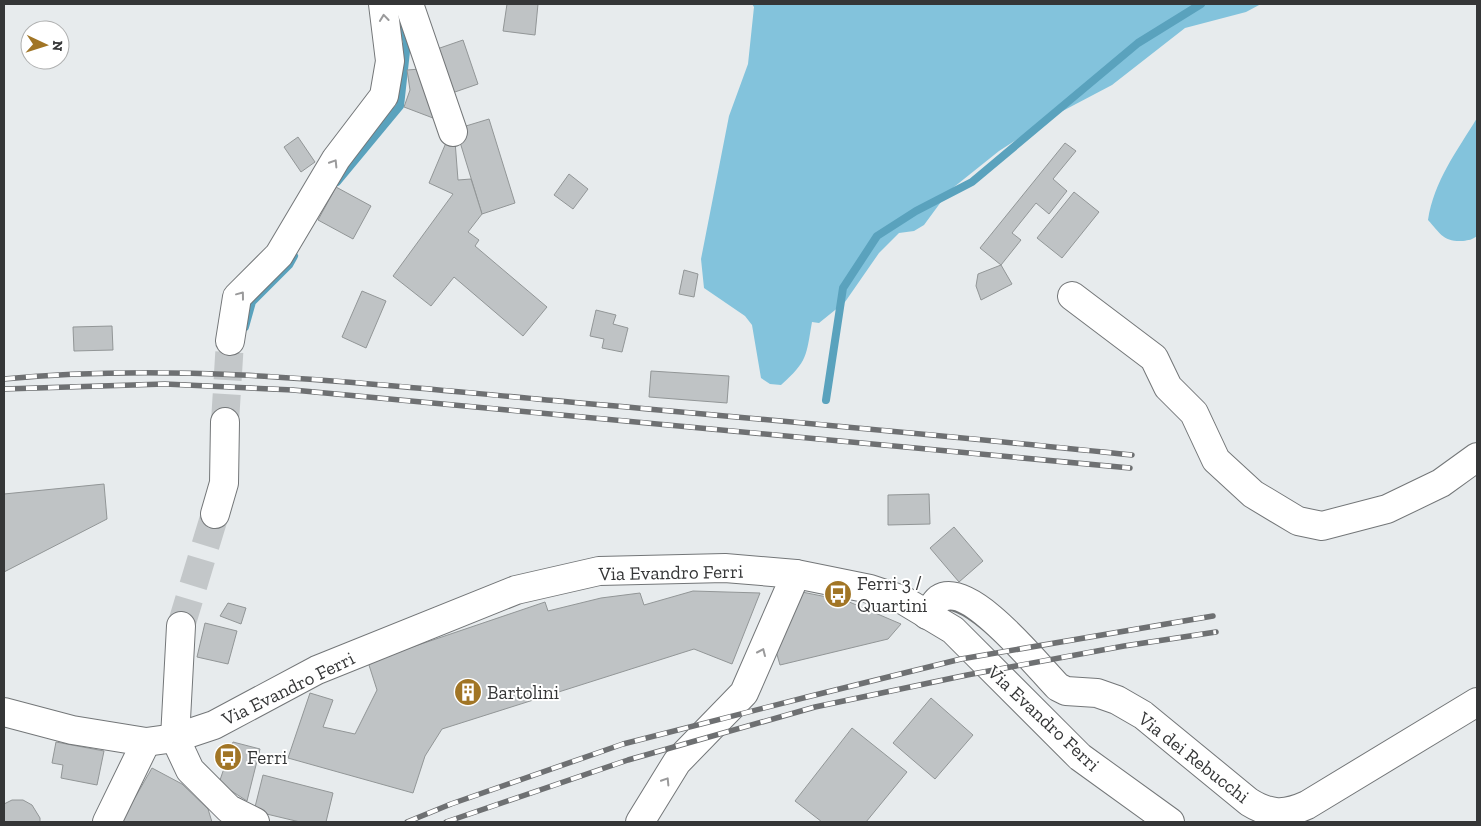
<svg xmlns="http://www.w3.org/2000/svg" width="1481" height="826" font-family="'Zilla Slab',serif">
	<rect width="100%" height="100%" fill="#e7ebed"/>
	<g fill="#83c3dc">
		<path d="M752,4H1261L1246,12L1185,28L1112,85L1055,115L999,151L949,191L924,225L914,231L899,233L879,253L845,302L819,323L812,322C806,356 808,361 781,385L770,384L761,378L752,325L745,316L704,288L701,259L729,116L748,64L754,7Z"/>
		<path d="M1477,118V236C1472,240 1469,240 1463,241C1443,242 1440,233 1428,220C1434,181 1457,151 1477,118Z"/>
	</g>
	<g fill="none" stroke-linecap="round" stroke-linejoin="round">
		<g stroke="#5aa2bd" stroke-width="8">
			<polyline points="337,182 400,106 407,42 395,8"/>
			<polyline points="245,327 252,302 289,265 294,256"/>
			<polyline points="826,400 843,288 877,236 916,211 972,182 1138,43 1201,4"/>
		</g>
	</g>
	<g fill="#bfc3c5" stroke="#929697">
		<polygon points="507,4 538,4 535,35 503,31"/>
		<polygon points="463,40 478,84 452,93 437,49"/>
		<polygon points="420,69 436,109 433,118 404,107 410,90 407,70"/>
		<polygon points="489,119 515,203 482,214 456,129"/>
		<polygon points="298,137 315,162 301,172 284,147"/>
		<polygon points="448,138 455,141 458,180 471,179 482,214 468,232 479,240 475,246 547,307 523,336 454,277 431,306 393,276 453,194 429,183"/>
		<polygon points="1065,143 1076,151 1053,179 1067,191 1049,214 1036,203 1012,233 1021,240 1001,265 980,248"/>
		<polygon points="569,174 588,189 573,209 554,195"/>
		<polygon points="336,187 371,206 353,239 318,220"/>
		<polygon points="1074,192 1099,212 1062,258 1037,238"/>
		<polygon points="1001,265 1012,284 981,300 976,286 978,274"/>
		<polygon points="684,270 698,274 694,297 679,294"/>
		<polygon points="362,291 386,301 366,348 342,337"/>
		<polygon points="596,310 616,315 613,324 628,328 622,352 602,348 604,339 590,336"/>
		<polygon points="112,326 113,350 74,351 73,327"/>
		<polygon points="651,371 729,376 727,403 649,397"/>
		<polygon points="104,484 107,519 4,572 4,494"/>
		<polygon points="929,494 930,524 888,525 888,495"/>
		<polygon points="954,527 983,561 959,582 930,548"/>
		<polygon points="693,591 760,593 732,664 694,649 442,729 425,756 413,793 288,758 310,693 333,700 323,727 355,734 377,690 368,662 545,602 548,611 601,598 640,593 644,605"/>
		<polygon points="797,591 847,601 901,624 888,639 780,665 774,644"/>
		<polygon points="228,603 246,608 241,624 220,616"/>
		<polygon points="205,623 237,631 228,664 197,657"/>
		<polygon points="931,698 973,735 935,779 893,743"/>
		<polygon points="852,728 907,772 866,822 822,822 795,801"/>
		<polygon points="56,742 104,751 97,785 61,778 63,765 52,763"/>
		<polygon points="233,742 260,749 247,801 219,783"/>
		<polygon points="152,768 182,784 208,809 212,822 121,822"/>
		<polygon points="263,775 333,793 326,822 300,822 254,811"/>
		<polygon points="12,800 23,800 32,805 40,818 40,822 4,822 4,804"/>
	</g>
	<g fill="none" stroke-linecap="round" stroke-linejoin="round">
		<g stroke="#c3c7c9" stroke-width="28" stroke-dasharray="28 14" stroke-linecap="butt">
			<polyline points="225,422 230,341"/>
			<polyline points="181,626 215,514"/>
		</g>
		<g stroke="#737678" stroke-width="30">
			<g id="minor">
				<polyline points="409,4 453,132"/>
				<polyline points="1072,296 1154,358 1168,387 1194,413 1216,460 1253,494 1298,521 1322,526 1387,509 1441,483 1477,457"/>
				<polyline points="230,341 237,297 279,255 336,159 384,96 390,61 383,4"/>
				<polyline points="215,514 224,483 225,422"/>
				<path d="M927,615C931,610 934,603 939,599C969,579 1039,668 1058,687L1066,691L1097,693L1117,700L1143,715L1249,802C1270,815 1285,815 1307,805L1477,702"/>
				<polyline points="181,626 175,738 190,770 229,809 255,822"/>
				<polyline points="107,822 146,742"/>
				<polyline points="640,822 677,762 744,693 796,574"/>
			</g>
		</g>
		<g stroke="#737678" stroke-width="30">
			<polyline id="major" points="4,712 72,730 146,742 175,738 214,725 317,670 516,590 599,571 725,568 796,574 870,589 903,600 953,630 1080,757 1170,822"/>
		</g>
		<use href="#minor" stroke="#fff" stroke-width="28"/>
		<use href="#major" stroke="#fff" stroke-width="28"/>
		<g stroke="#6e7072" stroke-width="5.5">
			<g id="rail">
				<path d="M4,379C181,362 361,383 537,399C736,417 934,434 1132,455"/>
				<polyline points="4,389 165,384 293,390 1130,468"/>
				<polyline points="407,822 451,804 623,744 811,696 961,659 1213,616"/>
				<polyline points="446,822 628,760 815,707 967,675 1124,646 1216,632"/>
			</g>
		</g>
		<use href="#rail" stroke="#fff" stroke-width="4" stroke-dasharray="11" stroke-linecap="butt"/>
	</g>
	<defs><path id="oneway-chevron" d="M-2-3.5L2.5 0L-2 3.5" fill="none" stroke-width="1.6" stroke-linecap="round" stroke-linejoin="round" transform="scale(1.25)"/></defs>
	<g stroke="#9a9a9b">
		<use href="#oneway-chevron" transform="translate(384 18) rotate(-96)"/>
		<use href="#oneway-chevron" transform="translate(334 163) rotate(-58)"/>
		<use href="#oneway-chevron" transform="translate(241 295) rotate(-53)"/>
		<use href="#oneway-chevron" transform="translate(762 652) rotate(-66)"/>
		<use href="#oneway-chevron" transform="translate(666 781) rotate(-58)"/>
	</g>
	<defs>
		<g id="bus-disc" transform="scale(1.4375)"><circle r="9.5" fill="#a17525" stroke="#fff"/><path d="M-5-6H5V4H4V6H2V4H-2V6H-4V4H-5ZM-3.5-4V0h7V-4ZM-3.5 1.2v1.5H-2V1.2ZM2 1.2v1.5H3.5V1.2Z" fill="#fff"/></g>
		<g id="building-disc" transform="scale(1.4375)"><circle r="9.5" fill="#a17525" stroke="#fff"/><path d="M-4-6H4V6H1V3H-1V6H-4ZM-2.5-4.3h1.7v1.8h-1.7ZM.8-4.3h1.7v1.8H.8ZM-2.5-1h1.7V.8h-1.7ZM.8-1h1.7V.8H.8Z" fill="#fff"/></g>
	</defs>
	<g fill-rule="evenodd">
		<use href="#bus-disc" x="838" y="594"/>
		<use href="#building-disc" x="468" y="692"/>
		<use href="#bus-disc" x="228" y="757"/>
	</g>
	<g text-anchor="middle" stroke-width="4" stroke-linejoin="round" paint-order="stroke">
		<g font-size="19" fill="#353637" stroke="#fff">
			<text transform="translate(671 572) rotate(-1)" y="7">Via Evandro Ferri</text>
			<text transform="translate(288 688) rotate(-26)" y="7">Via Evandro Ferri</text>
			<text transform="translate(1044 718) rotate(43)" y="7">Via Evandro Ferri</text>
			<text transform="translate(1194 757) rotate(38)" y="7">Via dei Rebucchi</text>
		</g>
		<g font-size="19" fill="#353637" stroke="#fff" text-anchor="start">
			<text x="857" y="590">Ferri 3 /<tspan x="857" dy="22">Quartini</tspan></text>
			<text x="487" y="699">Bartolini</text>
			<text x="247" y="764">Ferri</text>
		</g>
	</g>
	<rect width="1481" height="826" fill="none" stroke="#353637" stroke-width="10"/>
	<g transform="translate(45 45) rotate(94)"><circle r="24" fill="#ffffff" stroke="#aeafaf"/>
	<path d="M0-4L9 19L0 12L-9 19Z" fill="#a17525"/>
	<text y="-8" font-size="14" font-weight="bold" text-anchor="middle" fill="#353637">N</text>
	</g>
</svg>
